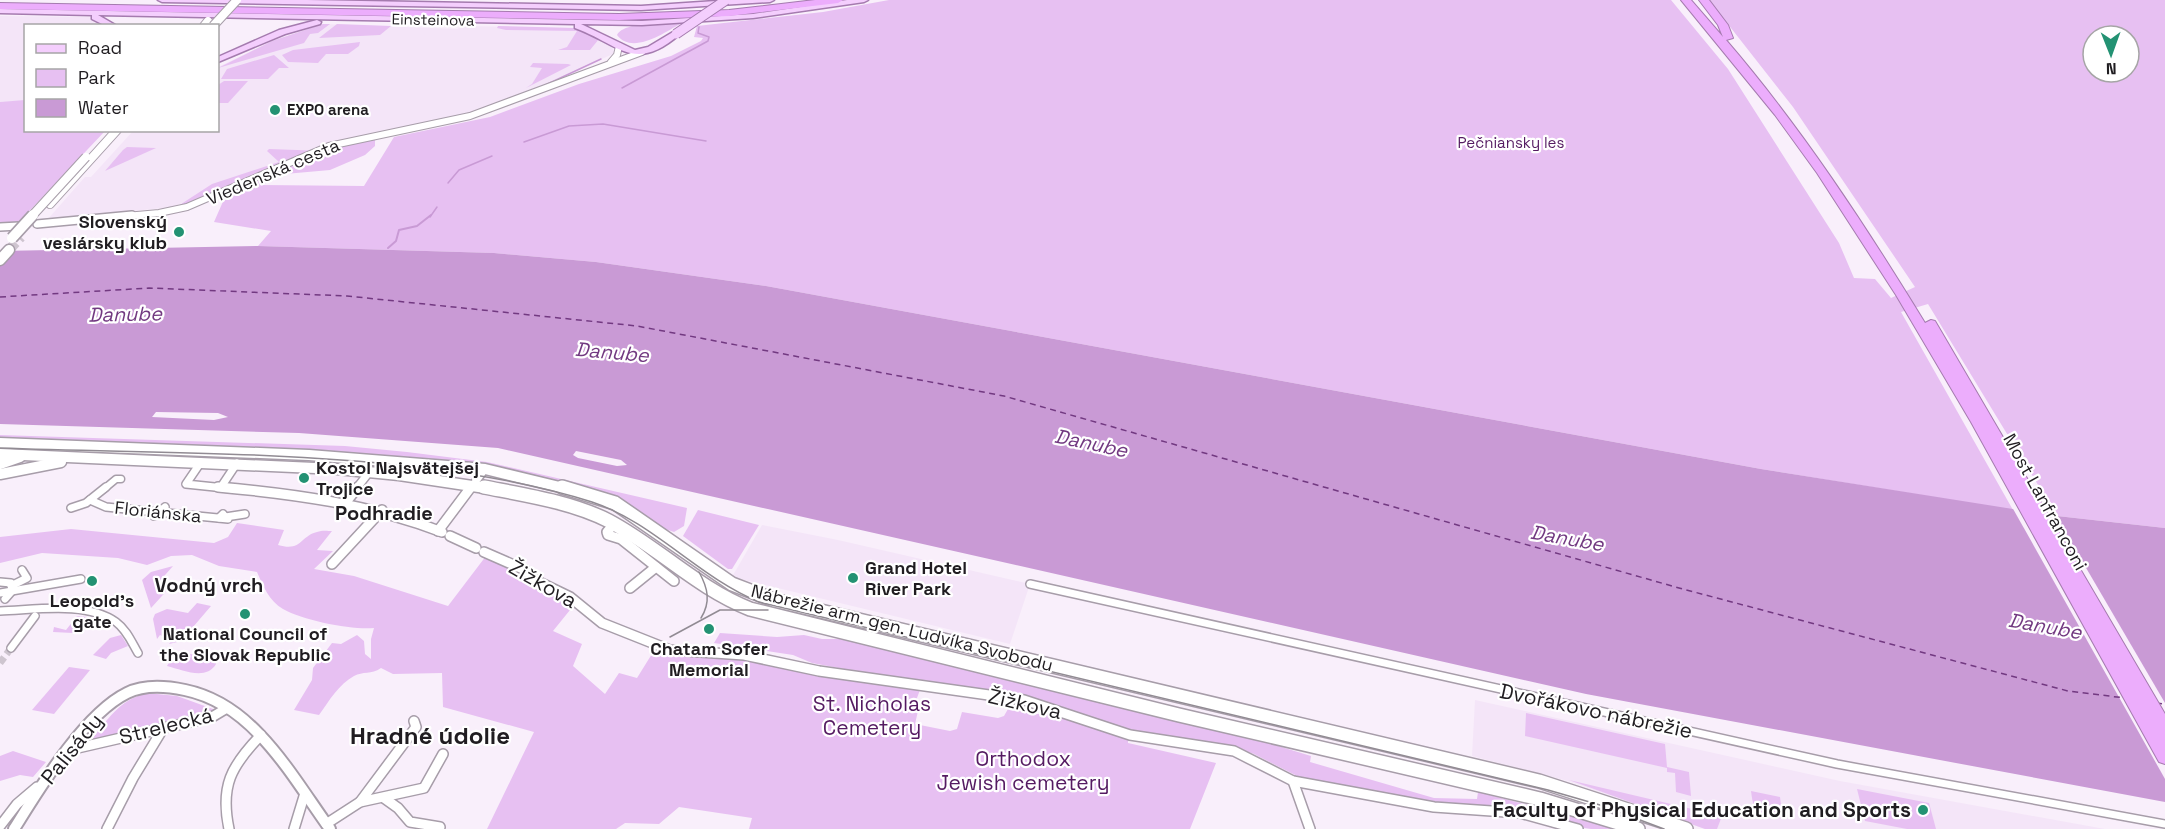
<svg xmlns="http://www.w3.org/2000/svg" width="2165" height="829" font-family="'Space Grotesk',sans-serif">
	<rect width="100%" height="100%" fill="#f9effb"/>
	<g fill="#f4e5f8">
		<polygon points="0,16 89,17 109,25 26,26 25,101 0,102"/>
		<polygon points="323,24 458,29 460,26 575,28 611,46 614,51 613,54 548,83 476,111 449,120 441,119 411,128 358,136 172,207 47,220 85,177 91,177 133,131 218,130 218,67 272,41"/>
		<polygon points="762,525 838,540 1030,584 1010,644 732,577"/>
		<polygon points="1475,700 1840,781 2105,829 1705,829 1568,781 1472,756"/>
	</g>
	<g fill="#e7c0f2" fill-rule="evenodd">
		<path d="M889,0H1671L1728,69L1839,243L1854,278L1875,279L1891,298L1915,287L1793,107L1709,0H2165V528L2057,516L1928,304L1901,312L2013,510L1761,469L766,286L596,262L494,253L258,246L271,231L214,222L225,197L222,192L175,208L212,184L279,162L267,151L269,149L325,151L375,139V146L365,155L330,170L285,174L262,185L364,186L394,137L490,117L579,84L671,56L701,41L703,38L694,37L697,26L823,12ZM2093,36H2129V72H2093Z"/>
		<polygon points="323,24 330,24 318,33 310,34 304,43 218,68 272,41"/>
		<polygon points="337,24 391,26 380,35 319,38"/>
		<path d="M680,24C664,33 632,55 617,35C624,21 665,24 680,24Z"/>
		<polygon points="498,26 575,28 599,39 590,50 558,50 567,47 577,31 506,30 497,28"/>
		<polygon points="360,42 359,46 348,54 326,54 318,63 288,62 282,55 293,50"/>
		<polygon points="274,55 289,68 279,68 268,79 221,79 227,69"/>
		<polygon points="533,63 568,64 571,65 526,88 532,84 542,68 530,67"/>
		<polygon points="224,81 248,81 228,103 218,103 218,85"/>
		<polygon points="25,100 26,130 105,131 17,224 0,226 0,102"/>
		<polygon points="127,147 156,148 105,171 123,150"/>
		<polygon points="0,435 345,446 407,452 487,462 687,508 684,526 674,532 662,528 620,500 483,467 0,439"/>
		<polygon points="698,510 759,525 732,569 728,569 683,536"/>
		<path d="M237,523L284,530L278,545C302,552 300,536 317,532C322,530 328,531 332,531L317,550L333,551L314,569L354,576L448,606L486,556L568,600L563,606L570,610L553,631L582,644L573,666L605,694L619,673L637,678L655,649L682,656H728L820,676L921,687L913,709L918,711L915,724L950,731L957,729L962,712L998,718L1004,716L1008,709L1000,707V704L1035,714H1050L1128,740V743L1216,763L1190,829H749L752,818L679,807L659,824L625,823L616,829H487L534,732L443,707L442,673L393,674L381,668C371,675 363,671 354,676C339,684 329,701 319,715L294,710L312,680L313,668L332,643L341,644L357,635L364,641L365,654L371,659V639L374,628C352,630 304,621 283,609C269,601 263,586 257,572L219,566L192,555L171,556L147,565L118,558L42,553L0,563V537L71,529L214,543L228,537Z"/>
		<polygon points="173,566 158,583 171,586 151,608 142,580 151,572"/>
		<polygon points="197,603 211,606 181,641 169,644 172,640 160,635 157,639 153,619 155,614 167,609 188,613"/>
		<polygon points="77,616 98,618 110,624 73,633 53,632 54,627 66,630"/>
		<polygon points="720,633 777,637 804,635 822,639 840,639 1239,734 1311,756 1310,762 1434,798 1477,799 1478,792 1621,829 1591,829 1429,803 1301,778 1254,754 1231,746 1133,731 1021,695 876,675 812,663 793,655 714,643"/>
		<polygon points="121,635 128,646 111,653 106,659 93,655 110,638"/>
		<path d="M183,652L214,660L216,664C206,681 183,670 167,666L173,656Z"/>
		<polygon points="69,667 90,670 54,714 32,710"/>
		<path d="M147,693L177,696L213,709L211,714L90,742C107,720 119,700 147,693Z"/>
		<polygon points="1526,713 1665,744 1667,767 1689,772 1691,796 1676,792 1675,773 1667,772 1667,768 1525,736"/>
		<polygon points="13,751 46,762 33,777 20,775 0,781 0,756"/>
		<polygon points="1569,780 1722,816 1717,829 1705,829"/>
		<polygon points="1857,789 1929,803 1936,829 1907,829 1865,821"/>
		<path d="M1751,791L1780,797L1783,819C1760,814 1754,817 1751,791Z"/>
	</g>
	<polygon fill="#c99ad5" points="258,246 494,253 596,262 766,286 1761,469 2057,516 2165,528 2165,802 1586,694 498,448 299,433 0,424 0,251"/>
	<g fill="#f9effb">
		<polygon points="156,412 218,413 228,417 214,420 152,417"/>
		<polygon points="576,451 621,460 627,465 617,466 578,458 573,455"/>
		<polygon points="2012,507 2054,513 2165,703 2165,779"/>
	</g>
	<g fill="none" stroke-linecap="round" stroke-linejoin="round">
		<g stroke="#c99ad5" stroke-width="1.5">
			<polyline points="541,87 601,59"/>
			<polyline points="622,88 708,41 709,37 698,33 699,27"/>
			<polyline points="524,142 569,126 603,124 706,141"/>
			<polyline points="448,183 459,170 492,156"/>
			<polyline points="430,217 437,207"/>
		</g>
		<polyline stroke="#c99ad5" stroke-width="2" points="388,248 396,241 399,230 417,226 431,215"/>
		<g stroke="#723981" stroke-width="1.5" stroke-dasharray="6 4.5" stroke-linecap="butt">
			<polyline points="0,297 149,288 347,296 637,326 1004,396 1679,588 2068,691 2125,698"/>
			<polyline points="2156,703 2165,704"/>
		</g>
		<polyline stroke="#cec5cf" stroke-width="7" stroke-dasharray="7 4" stroke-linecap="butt" points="0,663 11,648"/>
		<polyline stroke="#cec5cf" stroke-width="10" stroke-dasharray="10 5" stroke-linecap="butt" points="9,250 21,237"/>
		<g stroke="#a79da9" stroke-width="9">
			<polyline id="pedestrian-far1" points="104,489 116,479 121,479"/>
		</g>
		<g stroke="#a79da9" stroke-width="10">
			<g id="pedestrian">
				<polyline points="90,500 106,507 228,519"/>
				<polyline points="71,508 86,503 106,487"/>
				<polyline points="223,514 219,518 245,514"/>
				<polyline points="154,516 165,507"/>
				<polyline points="0,582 11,583 12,591 5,599"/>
				<polyline points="1030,584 1837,764 2165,824"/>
				<polyline points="11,586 27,578 22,570"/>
				<polyline points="0,593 81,579"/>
				<path d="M0,611C35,610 86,601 116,622C127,630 132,643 138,653"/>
				<polyline points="11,648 35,616"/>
			</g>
		</g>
		<g stroke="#a79da9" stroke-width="8">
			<g id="minor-far2">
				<polyline points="611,62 617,55 619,46"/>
				<polyline points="115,217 159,213 187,207 329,146 470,116 642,52"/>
			</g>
		</g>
		<g stroke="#a79da9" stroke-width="10">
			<g id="minor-far1">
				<polyline points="37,224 132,215"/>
				<polyline points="0,227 19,226"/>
				<polyline points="201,462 186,484 234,489"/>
				<polyline points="221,487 237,463"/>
				<polyline points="356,489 370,471"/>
				<polyline points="470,489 485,469"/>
			</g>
		</g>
		<g stroke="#a79da9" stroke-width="12">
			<g id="minor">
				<path d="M218,487C295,494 369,504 442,532"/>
				<polyline points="346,502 358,487"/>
				<polyline points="615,523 607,532 608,535 621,539 674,581"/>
				<polyline points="438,531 471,487"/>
				<polyline points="450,536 476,548"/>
				<polyline points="484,552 525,570 539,582 570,597 602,623 670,650 744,655 819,671 1024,700 1130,735 1234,751 1293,781 1434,807 1520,813 1578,829"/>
				<polyline points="332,564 382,510"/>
				<polyline points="630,588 656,567"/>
				<polyline points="69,750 212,717 227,708"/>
				<polyline points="1293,781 1310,829"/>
				<polyline points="384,798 398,808 410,822 440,827"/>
				<polyline points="360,802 416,727 414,721"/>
				<polyline points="326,824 360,802 424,788 443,754"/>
				<polyline points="0,826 17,804 37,787"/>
				<polyline points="107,829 133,778 164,727"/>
				<path d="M229,829C220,786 231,766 261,735"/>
				<polyline points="294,829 305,793"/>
			</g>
		</g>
		<g stroke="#a79da9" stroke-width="14">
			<path id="tertiary" d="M14,829C39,789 84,714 127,693C145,684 166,686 185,690C214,696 239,713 259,734C286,762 307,797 330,829"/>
		</g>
		<g stroke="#a79da9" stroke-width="10">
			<g id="secondary-far2">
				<polyline points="204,26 208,21"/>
				<polyline points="50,204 117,130"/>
			</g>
		</g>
		<g stroke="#a79da9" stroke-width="13">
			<g id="secondary-far1">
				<polyline points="0,260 9,250"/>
				<polyline points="0,443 309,455 485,469 568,489"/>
				<polyline points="0,454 337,469 399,475 492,489"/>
				<polyline points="0,464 20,457"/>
				<polyline points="0,474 61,462"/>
			</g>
		</g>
		<g stroke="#a79da9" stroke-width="16">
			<g id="secondary">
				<path d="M484,487C525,495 572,502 609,521C658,547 697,588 750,609L1179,715L1540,799L1638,829"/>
				<polyline points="562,487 615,503 732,584 774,600 1539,781 1686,829"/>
			</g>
		</g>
		<g stroke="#a57baf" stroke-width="3">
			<g id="primary">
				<polygon points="158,0 307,0 641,6 731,0 774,0 770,2 641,10 162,2"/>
				<path d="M847,0H868L864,2L753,18L642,25L581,24L635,50L648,47L673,32L680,34C634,74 619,44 575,28V24L98,15L117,26H106L92,19V15L0,13V9L642,21L753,14Z"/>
				<polygon points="317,20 321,22 320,24 285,34 218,62 218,57 279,30"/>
			</g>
		</g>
		<g stroke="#a57baf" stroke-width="2">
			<g id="motorway">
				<polygon points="815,0 843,0 838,3 729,16 619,20 0,9 0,3 619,14 729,10"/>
				<path d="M1681,0H1691L1723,37L1718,25L1699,0H1709L1728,25L1733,38L1726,40C1801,127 1865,225 1925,323L1931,320L1935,321L2165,714V764L2159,762L1971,422L1896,295L1817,173L1775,115Z"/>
			</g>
		</g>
		<use href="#pedestrian-far1" stroke="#fff" stroke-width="6"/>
		<use href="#pedestrian" stroke="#fff" stroke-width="7"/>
		<use href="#minor-far2" stroke="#fff" stroke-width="6"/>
		<use href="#minor-far1" stroke="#fff" stroke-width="7"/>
		<use href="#minor" stroke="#fff" stroke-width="9"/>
		<use href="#tertiary" stroke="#fff" stroke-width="10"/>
		<use href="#secondary-far2" stroke="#fff" stroke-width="8"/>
		<use href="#secondary-far1" stroke="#fff" stroke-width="10"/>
		<use href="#secondary" stroke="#fff" stroke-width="13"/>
		<use href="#primary" fill="#f4cefd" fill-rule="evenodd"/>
		<use href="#motorway" fill="#ecadfc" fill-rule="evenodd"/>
		<g stroke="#918b93" stroke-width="1.5">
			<path d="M0,448C136,453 273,451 409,466C470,473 533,483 592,502C653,522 698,577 759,602L1548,790L1600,805L1664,829"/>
			<path d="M699,572C708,588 711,602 701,618"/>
			<polyline points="670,637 720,610 768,610"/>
		</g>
		<g stroke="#a79da9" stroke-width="10" stroke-linecap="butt">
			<g id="secondary-bridge-far1">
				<polyline points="213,26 237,0"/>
				<polyline points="31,217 86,157"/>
			</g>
		</g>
		<g stroke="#a79da9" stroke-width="13" stroke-linecap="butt">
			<polyline id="secondary-bridge" points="12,238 33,215"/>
		</g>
		<g stroke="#a57baf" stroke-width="11" stroke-linecap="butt">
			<polyline id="primary-bridge" points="676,34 726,0"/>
		</g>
		<use href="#secondary-bridge-far1" stroke="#fff" stroke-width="8"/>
		<use href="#secondary-bridge" stroke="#fff" stroke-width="10"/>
		<use href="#primary-bridge" stroke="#f4cefd" stroke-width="9"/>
	</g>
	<g fill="#239273" stroke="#fff" stroke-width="2">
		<circle cx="275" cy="110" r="6"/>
		<circle cx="179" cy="232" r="6"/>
		<circle cx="304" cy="478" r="6"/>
		<circle cx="853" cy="578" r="6"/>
		<circle cx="92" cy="581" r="6"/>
		<circle cx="245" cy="614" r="6"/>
		<circle cx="709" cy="629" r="6"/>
		<circle cx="1923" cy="810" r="6"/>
	</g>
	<g text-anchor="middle" stroke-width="4.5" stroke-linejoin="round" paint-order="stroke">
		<g font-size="15" fill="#201d21" stroke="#fff">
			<text transform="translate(433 20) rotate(1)" y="5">Einsteinova</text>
		</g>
		<g font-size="15" font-weight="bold" fill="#201d21" stroke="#fff" text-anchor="start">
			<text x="287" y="115">EXPO arena</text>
		</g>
		<g font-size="15" fill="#551b62" stroke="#fff">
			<text x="1511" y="148">Pečniansky les</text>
		</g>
		<g font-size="18" fill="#201d21" stroke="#fff">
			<text transform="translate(273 172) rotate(-23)" y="6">Viedenská cesta</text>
			<text transform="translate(2045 502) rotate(61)" y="6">Most Lanfranconi</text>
			<text transform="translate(158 512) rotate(6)" y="6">Floriánska</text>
			<text transform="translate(902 628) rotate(14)" y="6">Nábrežie arm. gen. Ludvíka Svobodu</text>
		</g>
		<g font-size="18" font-weight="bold" fill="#201d21" stroke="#fff">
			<text x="167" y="228" text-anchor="end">Slovenský<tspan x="167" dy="21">veslársky klub</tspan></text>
			<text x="316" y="474" text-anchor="start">Kostol Najsvätejšej<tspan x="316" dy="21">Trojice</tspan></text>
			<text x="865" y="574" text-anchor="start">Grand Hotel<tspan x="865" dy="21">River Park</tspan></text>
			<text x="92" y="607">Leopold's<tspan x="92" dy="21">gate</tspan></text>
			<text x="245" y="640">National Council of<tspan x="245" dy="21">the Slovak Republic</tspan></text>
			<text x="709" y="655">Chatam Sofer<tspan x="709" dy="21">Memorial</tspan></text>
		</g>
		<g font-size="20" font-style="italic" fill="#723981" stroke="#fff">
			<text transform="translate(125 314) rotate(-1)" y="7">Danube</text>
			<text transform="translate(612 352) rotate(5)" y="7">Danube</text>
			<text transform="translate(1091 443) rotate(12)" y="7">Danube</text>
			<text transform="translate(1567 538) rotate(10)" y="7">Danube</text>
			<text transform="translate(2045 626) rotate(10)" y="7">Danube</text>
		</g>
		<g font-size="20" font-weight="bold" fill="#201d21" stroke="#fff">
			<text x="384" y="520">Podhradie</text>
			<text x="209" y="592">Vodný vrch</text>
		</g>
		<g font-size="21" fill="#201d21" stroke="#fff">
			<text transform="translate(543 584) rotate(30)" y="7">Žižkova</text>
			<text transform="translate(1025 704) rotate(13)" y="7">Žižkova</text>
			<text transform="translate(1596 711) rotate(12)" y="7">Dvořákovo nábrežie</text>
			<text transform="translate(166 726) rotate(-14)" y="7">Strelecká</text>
			<text transform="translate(72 749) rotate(-51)" y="7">Palisády</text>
		</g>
		<g font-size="21" fill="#551b62" stroke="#fff">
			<text x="872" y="711">St. Nicholas<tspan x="872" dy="24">Cemetery</tspan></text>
			<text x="1023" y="766">Orthodox<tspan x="1023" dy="24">Jewish cemetery</tspan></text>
		</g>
		<g font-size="21" font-weight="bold" fill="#201d21" stroke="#fff" text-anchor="end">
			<text x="1911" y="817">Faculty of Physical Education and Sports</text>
		</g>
		<g font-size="24" font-weight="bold" fill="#201d21" stroke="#fff">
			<text x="430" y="744">Hradné údolie</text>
		</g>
	</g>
	<rect x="24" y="24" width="195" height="108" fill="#ffffff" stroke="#a6a5a6" stroke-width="1.5"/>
	<rect x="36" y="44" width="30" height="9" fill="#f4cefd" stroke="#a6a5a6" stroke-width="1.5"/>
	<text x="78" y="54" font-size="18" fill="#201d21">Road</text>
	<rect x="36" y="69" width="30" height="18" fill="#e7c0f2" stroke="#a6a5a6" stroke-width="1.5"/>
	<text x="78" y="84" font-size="18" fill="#201d21">Park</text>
	<rect x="36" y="99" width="30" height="18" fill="#c99ad5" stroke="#a6a5a6" stroke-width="1.5"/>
	<text x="78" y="114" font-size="18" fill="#201d21">Water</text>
	<g transform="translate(2111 54) rotate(179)"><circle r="28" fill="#ffffff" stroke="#a6a5a6" stroke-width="1.5"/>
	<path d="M0-4.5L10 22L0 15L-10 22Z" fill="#239273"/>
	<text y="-9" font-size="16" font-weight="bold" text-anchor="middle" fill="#201d21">N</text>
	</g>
</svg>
